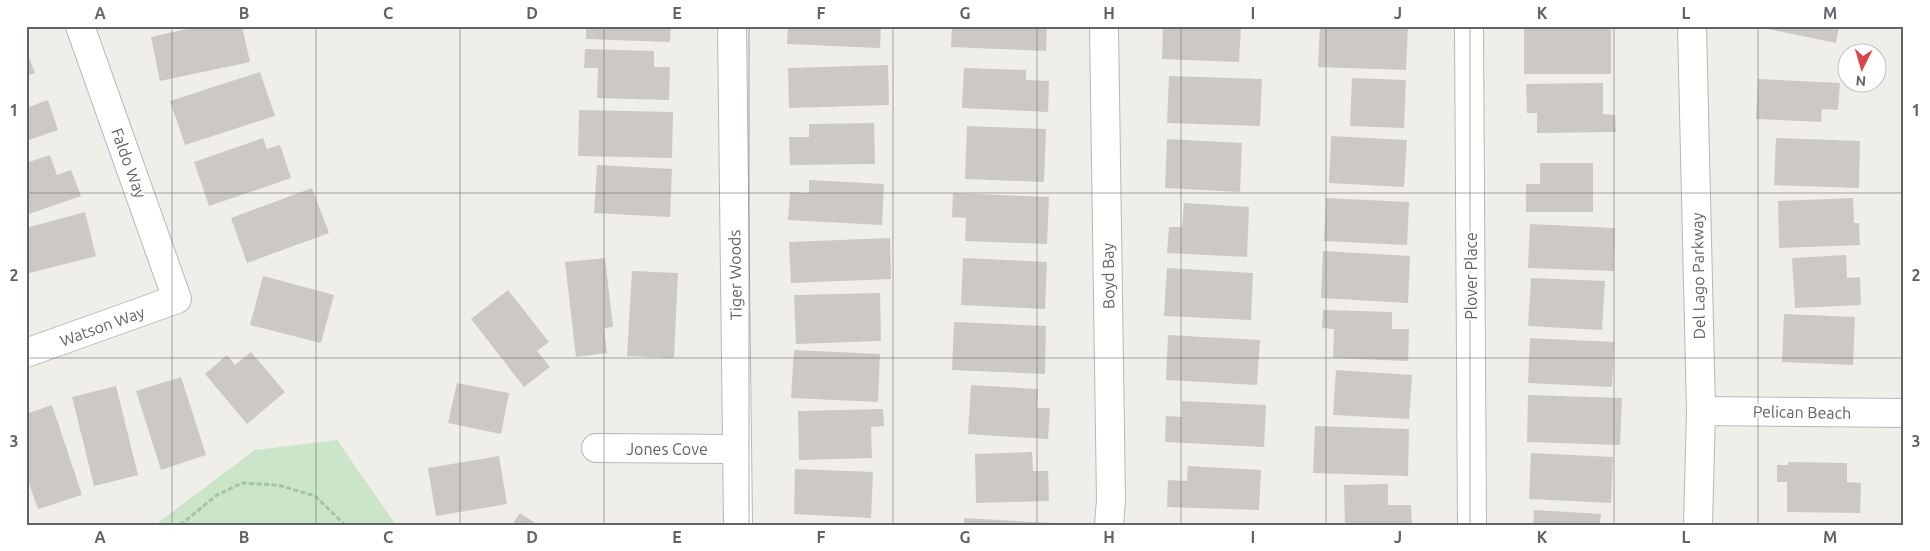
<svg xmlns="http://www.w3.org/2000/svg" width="1930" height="551" font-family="Ubuntu,sans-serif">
	<rect width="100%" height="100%" fill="#f0eee9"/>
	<polygon fill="#cae5c8" points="337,440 396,525 155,525 255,450"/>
	<g fill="#ccc9c5">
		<polygon points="200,26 242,26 250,62 160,81 151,37"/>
		<polygon points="586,26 671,26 670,42 586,39"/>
		<polygon points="788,26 881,26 880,48 787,44"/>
		<polygon points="952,26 1047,26 1046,51 951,47"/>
		<polygon points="1163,26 1241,26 1239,62 1162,59"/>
		<polygon points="1320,26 1408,26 1406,70 1318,67"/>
		<polygon points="1753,26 1839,26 1836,43"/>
		<rect x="1524" y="28" width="87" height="46"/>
		<polygon points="26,49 35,73 26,76"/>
		<polygon points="585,49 654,51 654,67 670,67 669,100 597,98 598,68 584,68"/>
		<polygon points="888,65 889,105 789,108 788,68"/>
		<polygon points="964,68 1026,70 1026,80 1049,81 1048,112 962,108"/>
		<polygon points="260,72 275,116 185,145 170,101"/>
		<polygon points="1169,76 1262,79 1260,126 1167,123"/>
		<polygon points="1352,78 1406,80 1404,128 1350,126"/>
		<polygon points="1758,79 1840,83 1838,110 1822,109 1821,122 1756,119"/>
		<polygon points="1603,83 1603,114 1615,115 1616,132 1537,133 1537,113 1527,113 1526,84"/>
		<polygon points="48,100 58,130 26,141 26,108"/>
		<polygon points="579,110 673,112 672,158 578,156"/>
		<polygon points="874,123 875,164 790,165 789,137 809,137 809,124"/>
		<polygon points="967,126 1046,129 1044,182 965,179"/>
		<polygon points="1331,136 1407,140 1404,187 1329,183"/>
		<polygon points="263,138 267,149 280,145 291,178 209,206 194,162"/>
		<polygon points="1776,138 1860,141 1859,188 1774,185"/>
		<polygon points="1167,139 1242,143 1240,192 1165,188"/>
		<polygon points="50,155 57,175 71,170 81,196 26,215 26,163"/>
		<polygon points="1540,163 1593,163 1593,212 1526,212 1526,184 1540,184"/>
		<polygon points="597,165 672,169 670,217 594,213"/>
		<polygon points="809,180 884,184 882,225 788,220 790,192 809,193"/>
		<polygon points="312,188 329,233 247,263 231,218"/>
		<polygon points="953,193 1049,197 1047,244 965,241 966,218 952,217"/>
		<polygon points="1326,198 1409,202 1407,245 1324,241"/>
		<polygon points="1853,198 1854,223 1859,223 1860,245 1779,248 1778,201"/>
		<polygon points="1184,203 1249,207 1247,257 1167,253 1169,227 1182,227"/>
		<polygon points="85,212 96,256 26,274 26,228"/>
		<polygon points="1530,224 1615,228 1614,271 1528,268"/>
		<polygon points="890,238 891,279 791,283 789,242"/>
		<polygon points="1323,251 1410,256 1408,303 1321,298"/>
		<polygon points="1846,255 1847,278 1860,277 1861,305 1795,308 1792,258"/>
		<polygon points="605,258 613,327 604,328 607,353 576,357 565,262"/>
		<polygon points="963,258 1047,262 1045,309 961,305"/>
		<polygon points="1167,268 1253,273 1251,320 1164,316"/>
		<polygon points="632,271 678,273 674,358 627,356"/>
		<polygon points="263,276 334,295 321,343 250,325"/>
		<polygon points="1531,278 1605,281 1602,330 1528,326"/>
		<polygon points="508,290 549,342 537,351 550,367 524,387 471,319"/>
		<polygon points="880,293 881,341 796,344 794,295"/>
		<polygon points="1323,310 1392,312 1392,329 1409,329 1408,361 1333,358 1334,329 1322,328"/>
		<polygon points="1784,314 1855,317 1853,365 1782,362"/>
		<polygon points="954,322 1046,326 1045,374 952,370"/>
		<polygon points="1168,335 1260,340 1257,385 1166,380"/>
		<polygon points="1530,338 1614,342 1612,387 1528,383"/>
		<polygon points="794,350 880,354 878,402 791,398"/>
		<polygon points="251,352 285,392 247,424 205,374 227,355 235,365"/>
		<polygon points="1336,370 1412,375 1409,419 1333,415"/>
		<polygon points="181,377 206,455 161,470 136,391"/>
		<polygon points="457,383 509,393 501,434 448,423"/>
		<polygon points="971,385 1038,389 1037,408 1050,408 1048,439 968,434"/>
		<polygon points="116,386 138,475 94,486 72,397"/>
		<polygon points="1528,395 1622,398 1620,445 1527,442"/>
		<polygon points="1182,401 1266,405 1264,447 1165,442 1166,416 1182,417"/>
		<polygon points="52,405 82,495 38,509 26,475 26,414"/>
		<polygon points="883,409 884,426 871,427 872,458 799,460 798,411"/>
		<polygon points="1315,426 1409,429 1408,476 1313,473"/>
		<polygon points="1032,452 1033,471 1048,471 1049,501 976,503 975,454"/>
		<polygon points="1531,453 1613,457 1611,503 1529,499"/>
		<polygon points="499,456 507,504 436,516 428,468"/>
		<polygon points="1788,462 1847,463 1847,482 1861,483 1860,513 1787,512 1787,482 1777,482 1777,465 1788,465"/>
		<polygon points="1188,466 1261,470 1259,510 1167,507 1168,480 1187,481"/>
		<polygon points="795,469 873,472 871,518 794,514"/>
		<polygon points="1388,484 1388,505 1411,505 1412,525 1345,525 1344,485"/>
		<polygon points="1534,510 1601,514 1600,525 1533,525"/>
		<polygon points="520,513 538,525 512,525"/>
		<polygon points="964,518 1052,523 1052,525 964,525"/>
	</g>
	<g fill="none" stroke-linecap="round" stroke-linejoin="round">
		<g stroke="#b5b8bb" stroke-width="30">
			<g id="street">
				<polyline points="732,26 738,525"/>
				<polyline points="1104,26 1111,500 1109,525"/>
				<polyline points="1469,26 1472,525"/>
				<polyline points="26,353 177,299 80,26"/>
				<polyline points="1701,411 1904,413"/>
				<polyline points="596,448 737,449"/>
			</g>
		</g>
		<g stroke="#b4b7bb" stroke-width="30">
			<polyline id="secondary" points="1692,26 1701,411 1698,525"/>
		</g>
		<polyline stroke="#a1c5a9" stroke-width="3" stroke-dasharray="5 2.5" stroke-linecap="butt" points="180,525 217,495 242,483 278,485 315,496 345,525"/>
		<use href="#street" stroke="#fff" stroke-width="28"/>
		<use href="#secondary" stroke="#fff" stroke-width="28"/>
	</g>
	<path fill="none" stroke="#606367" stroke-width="1" stroke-opacity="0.55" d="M172,26V525M316,26V525M460,26V525M604,26V525M749,26V525M893,26V525M1037,26V525M1181,26V525M1326,26V525M1470,26V525M1614,26V525M1758,26V525M26,193H1904M26,358H1904"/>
	<g text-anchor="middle" stroke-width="4" stroke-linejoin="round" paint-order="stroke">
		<g font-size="16" fill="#606367" stroke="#fff">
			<text transform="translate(129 163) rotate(70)" y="6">Faldo Way</text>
			<text transform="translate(735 275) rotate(-91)" y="6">Tiger Woods</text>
			<text transform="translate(1108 276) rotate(-91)" y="6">Boyd Bay</text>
			<text transform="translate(1471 276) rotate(-90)" y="6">Plover Place</text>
			<text transform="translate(1698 276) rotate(-91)" y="6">Del Lago Parkway</text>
			<text transform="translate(102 326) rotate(-20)" y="6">Watson Way</text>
			<text transform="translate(1802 412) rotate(1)" y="6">Pelican Beach</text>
			<text x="667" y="455">Jones Cove</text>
		</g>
	</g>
	<rect width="1930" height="551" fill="none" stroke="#ffffff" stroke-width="55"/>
	<g transform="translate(1862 68) rotate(185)"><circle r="24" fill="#ffffff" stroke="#bfc1c2"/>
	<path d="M0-4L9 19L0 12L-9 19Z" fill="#d94645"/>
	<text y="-8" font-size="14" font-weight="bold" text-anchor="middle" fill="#606367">N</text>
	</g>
	<rect x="28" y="28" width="1874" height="496" fill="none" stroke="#606367" stroke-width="2"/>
	<g font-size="16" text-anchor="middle" font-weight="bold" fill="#606367">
		<text x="100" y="19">A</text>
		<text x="244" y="19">B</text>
		<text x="388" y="19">C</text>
		<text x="532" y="19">D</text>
		<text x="677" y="19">E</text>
		<text x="821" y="19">F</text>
		<text x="965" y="19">G</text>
		<text x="1109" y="19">H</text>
		<text x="1253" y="19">I</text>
		<text x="1398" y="19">J</text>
		<text x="1542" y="19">K</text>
		<text x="1686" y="19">L</text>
		<text x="1830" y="19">M</text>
		<text x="14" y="116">1</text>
		<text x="1916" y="116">1</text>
		<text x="14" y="281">2</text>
		<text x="1916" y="281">2</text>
		<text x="14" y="447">3</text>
		<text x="1916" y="447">3</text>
		<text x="100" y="543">A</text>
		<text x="244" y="543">B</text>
		<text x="388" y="543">C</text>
		<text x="532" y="543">D</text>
		<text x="677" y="543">E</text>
		<text x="821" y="543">F</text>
		<text x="965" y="543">G</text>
		<text x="1109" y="543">H</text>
		<text x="1253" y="543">I</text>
		<text x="1398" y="543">J</text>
		<text x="1542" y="543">K</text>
		<text x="1686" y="543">L</text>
		<text x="1830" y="543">M</text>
	</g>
</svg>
